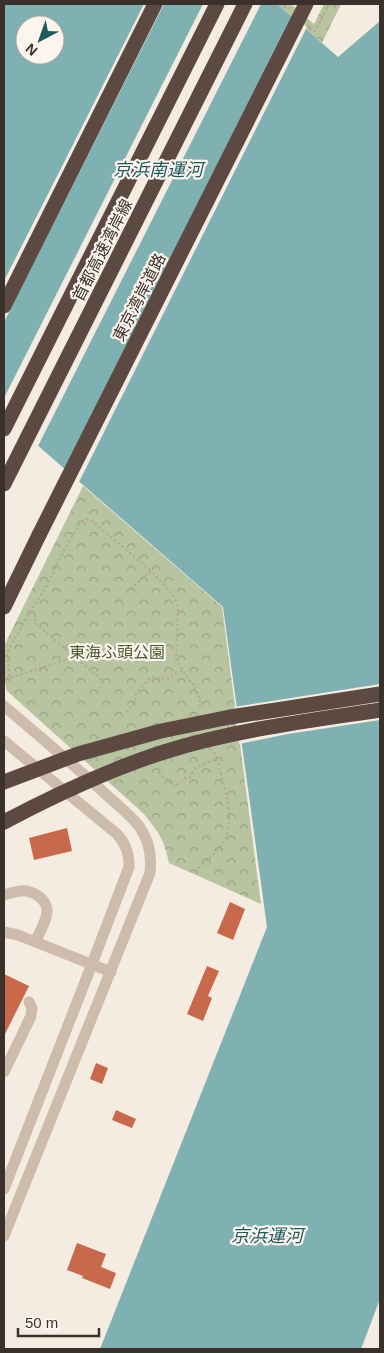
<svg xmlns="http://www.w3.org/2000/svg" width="384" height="1353" font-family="Arial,'Noto Sans JP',sans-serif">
	<defs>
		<pattern id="park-crowns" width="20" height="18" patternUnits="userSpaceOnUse" patternTransform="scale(1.25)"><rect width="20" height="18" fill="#b8c4a0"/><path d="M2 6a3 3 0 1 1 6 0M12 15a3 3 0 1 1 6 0" fill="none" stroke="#97a083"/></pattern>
	</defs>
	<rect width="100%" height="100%" fill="#f4ebe1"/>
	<g fill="url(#park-crowns)">
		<polygon points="277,4 291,4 314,24 324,4 341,4 322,43"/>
		<path d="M83,486L222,607L261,904L169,863C164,839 159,833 144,814L7,691L4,678V646Z"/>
	</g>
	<path fill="#7fb0b2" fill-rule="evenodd" d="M4,4H277L338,57L380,21V1299L361,1349H100L267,927L223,607L4,416ZM25,25H55V55H25Z"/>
	<g fill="#f4ebe1">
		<polygon points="144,4 164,4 4,322 4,281"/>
		<polygon points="203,4 261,4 37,448 4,419 4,398"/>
		<polygon points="294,15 307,27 78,484 64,472"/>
		<polygon points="380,684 380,720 288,734 239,744 234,707"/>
	</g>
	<g fill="#c8694b">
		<polygon points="67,828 72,851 34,860 29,838"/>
		<polygon points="230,902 245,909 233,940 217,933"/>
		<polygon points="207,966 219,971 208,996 212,998 203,1021 187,1014"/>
		<polygon points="4,974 29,986 4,1036"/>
		<polygon points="96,1063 108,1068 102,1084 90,1079"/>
		<polygon points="116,1110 136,1119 132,1128 112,1120"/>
		<polygon points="77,1243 106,1254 101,1267 116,1273 110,1289 82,1278 83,1276 67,1270"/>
	</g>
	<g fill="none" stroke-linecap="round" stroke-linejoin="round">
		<g stroke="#b9a596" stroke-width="2" stroke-dasharray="2.5 2.5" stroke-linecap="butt">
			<polyline points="284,4 289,9"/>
			<polyline points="310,27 315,31 329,4"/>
			<polyline points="130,589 151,571 173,595 178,607 176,660 189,680 195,686 194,690 200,698 200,710"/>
			<polyline points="29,613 36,617 34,622 103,681 100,689"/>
			<polyline points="75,657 10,678 7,653 29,613 46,588 65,548 81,522 86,519 92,521 151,571"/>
			<polyline points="4,681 10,678"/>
			<polyline points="126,712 135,702 136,694 146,682 152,677 168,679 176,673 182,671"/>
			<polyline points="158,772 175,787 185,778 190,777 195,768 217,758 214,752"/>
			<path d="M194,871C204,863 216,854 223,843C237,820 223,784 217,758"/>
		</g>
		<g stroke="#cdbbac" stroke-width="11">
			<path d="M4,706C35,732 66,759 97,786C110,799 127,811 139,826C149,840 152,856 150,873L4,1236"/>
			<path d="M4,741L117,834C126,844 129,853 129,867L92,964L4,1189"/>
			<path d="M4,895C11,893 20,890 27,891C36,893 46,900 47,909C48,919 39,933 35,942"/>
			<polyline points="4,932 18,935 111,972"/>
			<polyline points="4,1072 31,1016 32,1008 29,1002"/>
		</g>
		<g stroke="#5c4a42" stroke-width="15">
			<polyline points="4,306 155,4"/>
			<polyline points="4,429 217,4"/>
			<polyline points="4,484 245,4"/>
			<polyline points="4,607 39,535"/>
		</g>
		<g stroke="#5c4a42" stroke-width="15">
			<polyline points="39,535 306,4"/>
			<polyline points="4,782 78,754 161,731 230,717 380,694"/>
			<path d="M4,822C55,795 108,770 164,752C234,730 308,721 380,710"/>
		</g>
	</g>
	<g text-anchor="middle" stroke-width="4.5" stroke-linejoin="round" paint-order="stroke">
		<g font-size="16" fill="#3b302b" stroke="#fbf5ee">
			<text transform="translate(102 250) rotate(-63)" y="6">首都高速湾岸線</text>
			<text transform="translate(139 297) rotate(-63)" y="6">東京湾岸道路</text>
		</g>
		<g font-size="16" fill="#4a5a2e" stroke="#fbf5ee">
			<text x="117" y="658">東海ふ頭公園</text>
		</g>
		<g font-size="18" font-style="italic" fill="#1f5a5e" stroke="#fbf5ee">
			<text x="158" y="176">京浜南運河</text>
			<text x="267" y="1242">京浜運河</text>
		</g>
	</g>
	<rect width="384" height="1353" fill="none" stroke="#3b302b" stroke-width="10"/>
	<g transform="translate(40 40) rotate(221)"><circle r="24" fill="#fbf5ee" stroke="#aea6a0"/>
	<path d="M0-4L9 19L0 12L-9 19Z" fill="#1f5a5e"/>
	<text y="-8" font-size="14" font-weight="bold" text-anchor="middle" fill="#3b302b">N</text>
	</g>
	<path d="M18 1328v8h81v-8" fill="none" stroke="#3b302b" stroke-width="2.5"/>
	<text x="25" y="1328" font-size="15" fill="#3b302b" stroke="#fbf5ee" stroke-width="4" paint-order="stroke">50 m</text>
</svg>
